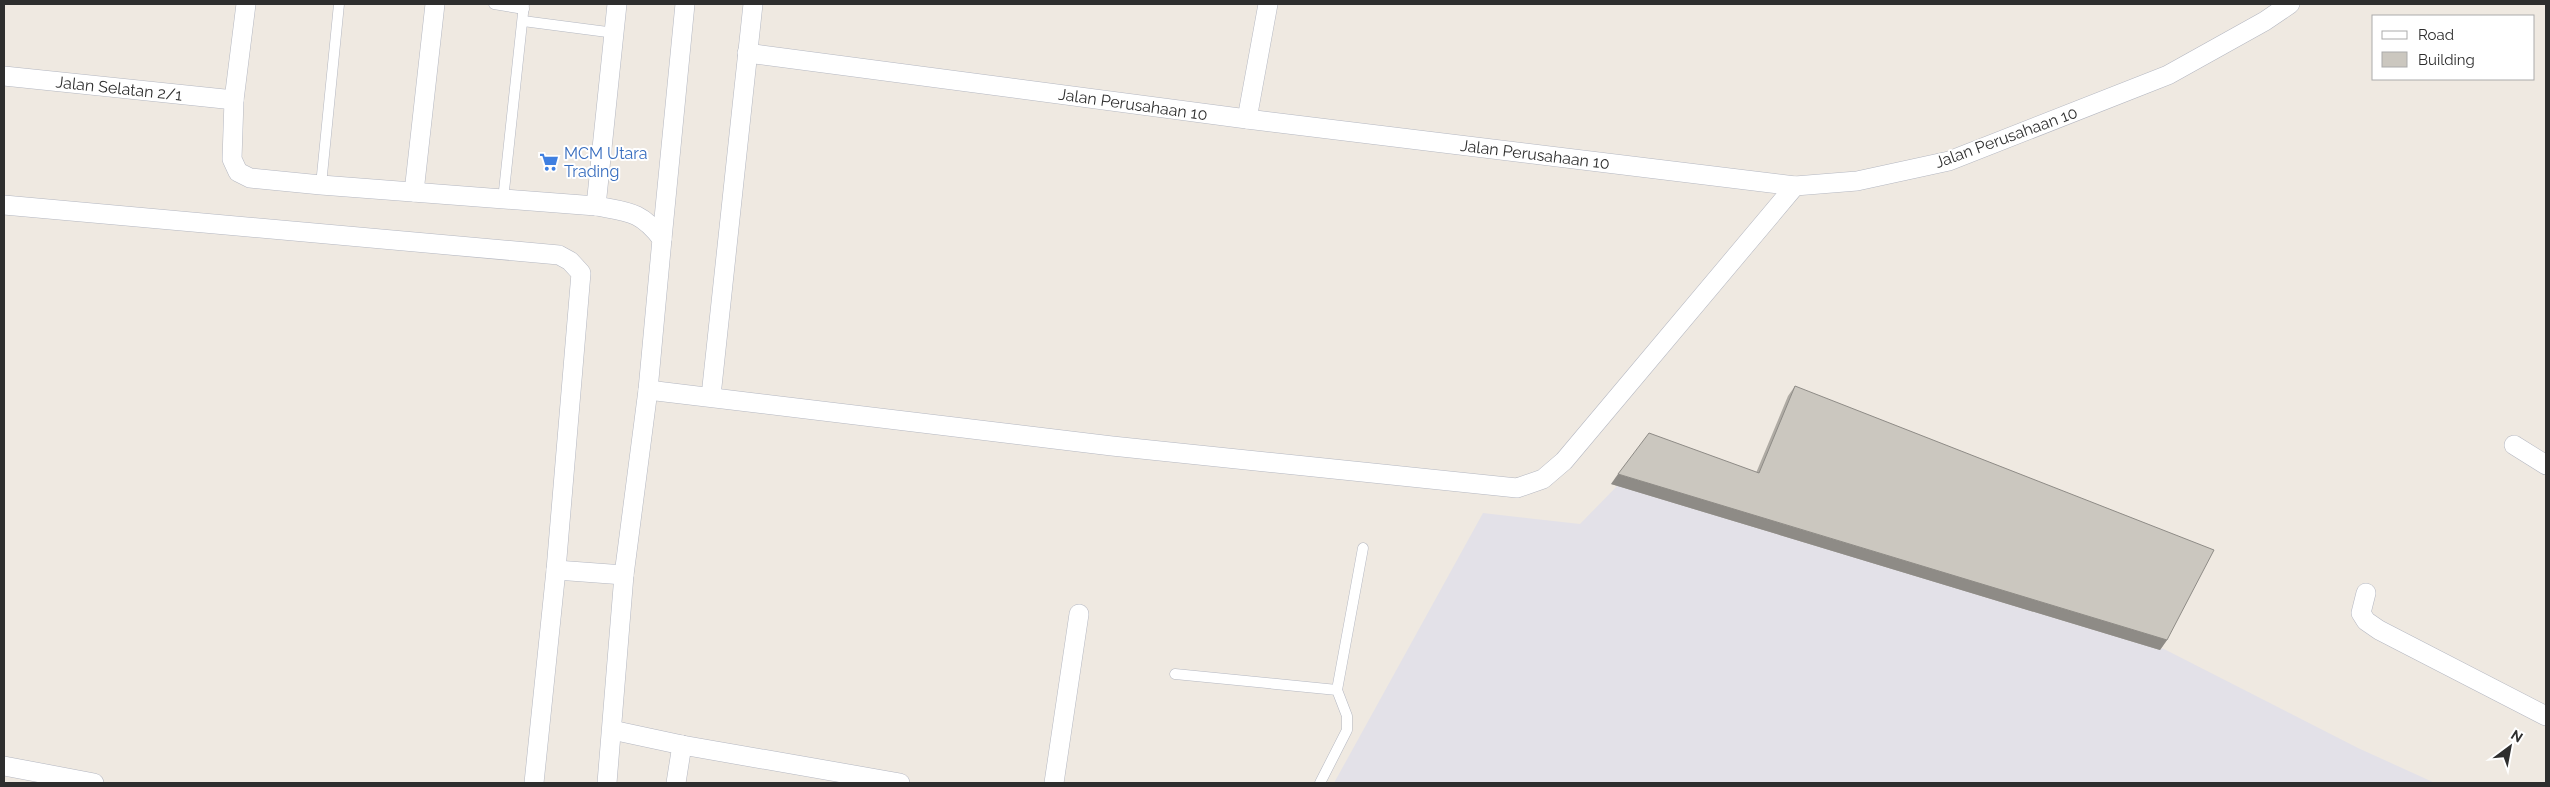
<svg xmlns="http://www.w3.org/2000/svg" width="2550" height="787" font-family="Raleway,sans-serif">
	<rect width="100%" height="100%" fill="#efe9e1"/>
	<polygon fill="#e3e1e8" points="1621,482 2164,649 2358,748 2435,783 1334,783 1483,513 1580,524"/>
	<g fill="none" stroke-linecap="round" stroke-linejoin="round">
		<g stroke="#b4b7c1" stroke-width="11">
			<g id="service">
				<polyline points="494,4 524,9"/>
				<polyline points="523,21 615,33"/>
				<polyline points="321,185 339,4"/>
				<polyline points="503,200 524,4"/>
				<polyline points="1175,674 1337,690 1347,716 1347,730 1320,783"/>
				<polyline points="1337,690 1363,548"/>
			</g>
		</g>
		<g stroke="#b4b7c1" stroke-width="20">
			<g id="minor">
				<path d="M246,4L234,100L232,159L238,172L250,178L321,185L596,206C628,212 641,211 662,239L648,390L624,575L607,783"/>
				<polyline points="747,53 1247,119 1795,186 1857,181 1949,161 2168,75 2265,21 2290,4"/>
				<polyline points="4,76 234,100"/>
				<polyline points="1247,119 1268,4"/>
				<polyline points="414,192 435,4"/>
				<polyline points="4,205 559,255 570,261 581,273 556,570 534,783"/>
				<polyline points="596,206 617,4"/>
				<polyline points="662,239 685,4"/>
				<polyline points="648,390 1112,446 1517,488 1543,479 1564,461 1795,186"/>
				<polyline points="711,396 753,4"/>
				<polyline points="2514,445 2546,465"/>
				<polyline points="556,570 624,575"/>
				<polyline points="2366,593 2361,613 2366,621 2379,630 2546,716"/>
				<polyline points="612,730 682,745 900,783"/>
				<polyline points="4,766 94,783"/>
				<polyline points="676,783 682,745"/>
				<polyline points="1054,783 1079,614"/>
			</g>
		</g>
		<use href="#service" stroke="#fff" stroke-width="10"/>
		<use href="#minor" stroke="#fff" stroke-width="19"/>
	</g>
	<polygon fill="#afaba4" points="1795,386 2167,640 2160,650 1611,484 1756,473 1788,396"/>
	<polygon fill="#8e8b86" points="1618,474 2167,640 2160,650 1611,484"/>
	<polygon fill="#cbc7bf" stroke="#8e8b86" points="1795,386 2214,550 2167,640 1618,474 1649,433 1759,473"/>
	<defs>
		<g id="supermarket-bare" transform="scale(1.5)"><path d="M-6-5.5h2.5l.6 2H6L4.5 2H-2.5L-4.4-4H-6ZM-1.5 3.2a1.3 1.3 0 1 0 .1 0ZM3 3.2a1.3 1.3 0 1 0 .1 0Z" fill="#3f7fe0" stroke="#fff" stroke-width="2.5" paint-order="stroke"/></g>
	</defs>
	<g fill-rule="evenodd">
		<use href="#supermarket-bare" x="549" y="162"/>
	</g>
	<g text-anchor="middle" stroke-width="4" stroke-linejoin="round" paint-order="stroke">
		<g font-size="16" fill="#2e2e2e" stroke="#fff">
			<text transform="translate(119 88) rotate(6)" y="6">Jalan Selatan 2/1</text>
			<text transform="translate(1133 104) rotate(8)" y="6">Jalan Perusahaan 10</text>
			<text transform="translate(2006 137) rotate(-20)" y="6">Jalan Perusahaan 10</text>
			<text transform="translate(1535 154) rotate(7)" y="6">Jalan Perusahaan 10</text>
		</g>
		<g font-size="16" fill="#366cbe" stroke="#fff" text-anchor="start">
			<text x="564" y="159">MCM Utara<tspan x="564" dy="18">Trading</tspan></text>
		</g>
	</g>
	<rect width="2550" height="787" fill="none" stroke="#2e2e2e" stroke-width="10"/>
	<rect x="2372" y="15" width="162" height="65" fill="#ffffff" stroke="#ababab"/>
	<rect x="2382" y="31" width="25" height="8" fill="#ffffff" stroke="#ababab"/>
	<text x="2418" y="40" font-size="15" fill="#2e2e2e">Road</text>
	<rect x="2382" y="52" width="25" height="15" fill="#cbc7bf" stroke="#ababab"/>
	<text x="2418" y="65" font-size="15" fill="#2e2e2e">Building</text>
	<g transform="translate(2510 747) rotate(32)" stroke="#ffffff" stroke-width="4" paint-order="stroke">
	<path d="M0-4L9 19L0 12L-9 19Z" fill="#2e2e2e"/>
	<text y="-8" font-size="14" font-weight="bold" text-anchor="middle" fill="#2e2e2e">N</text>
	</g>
</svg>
